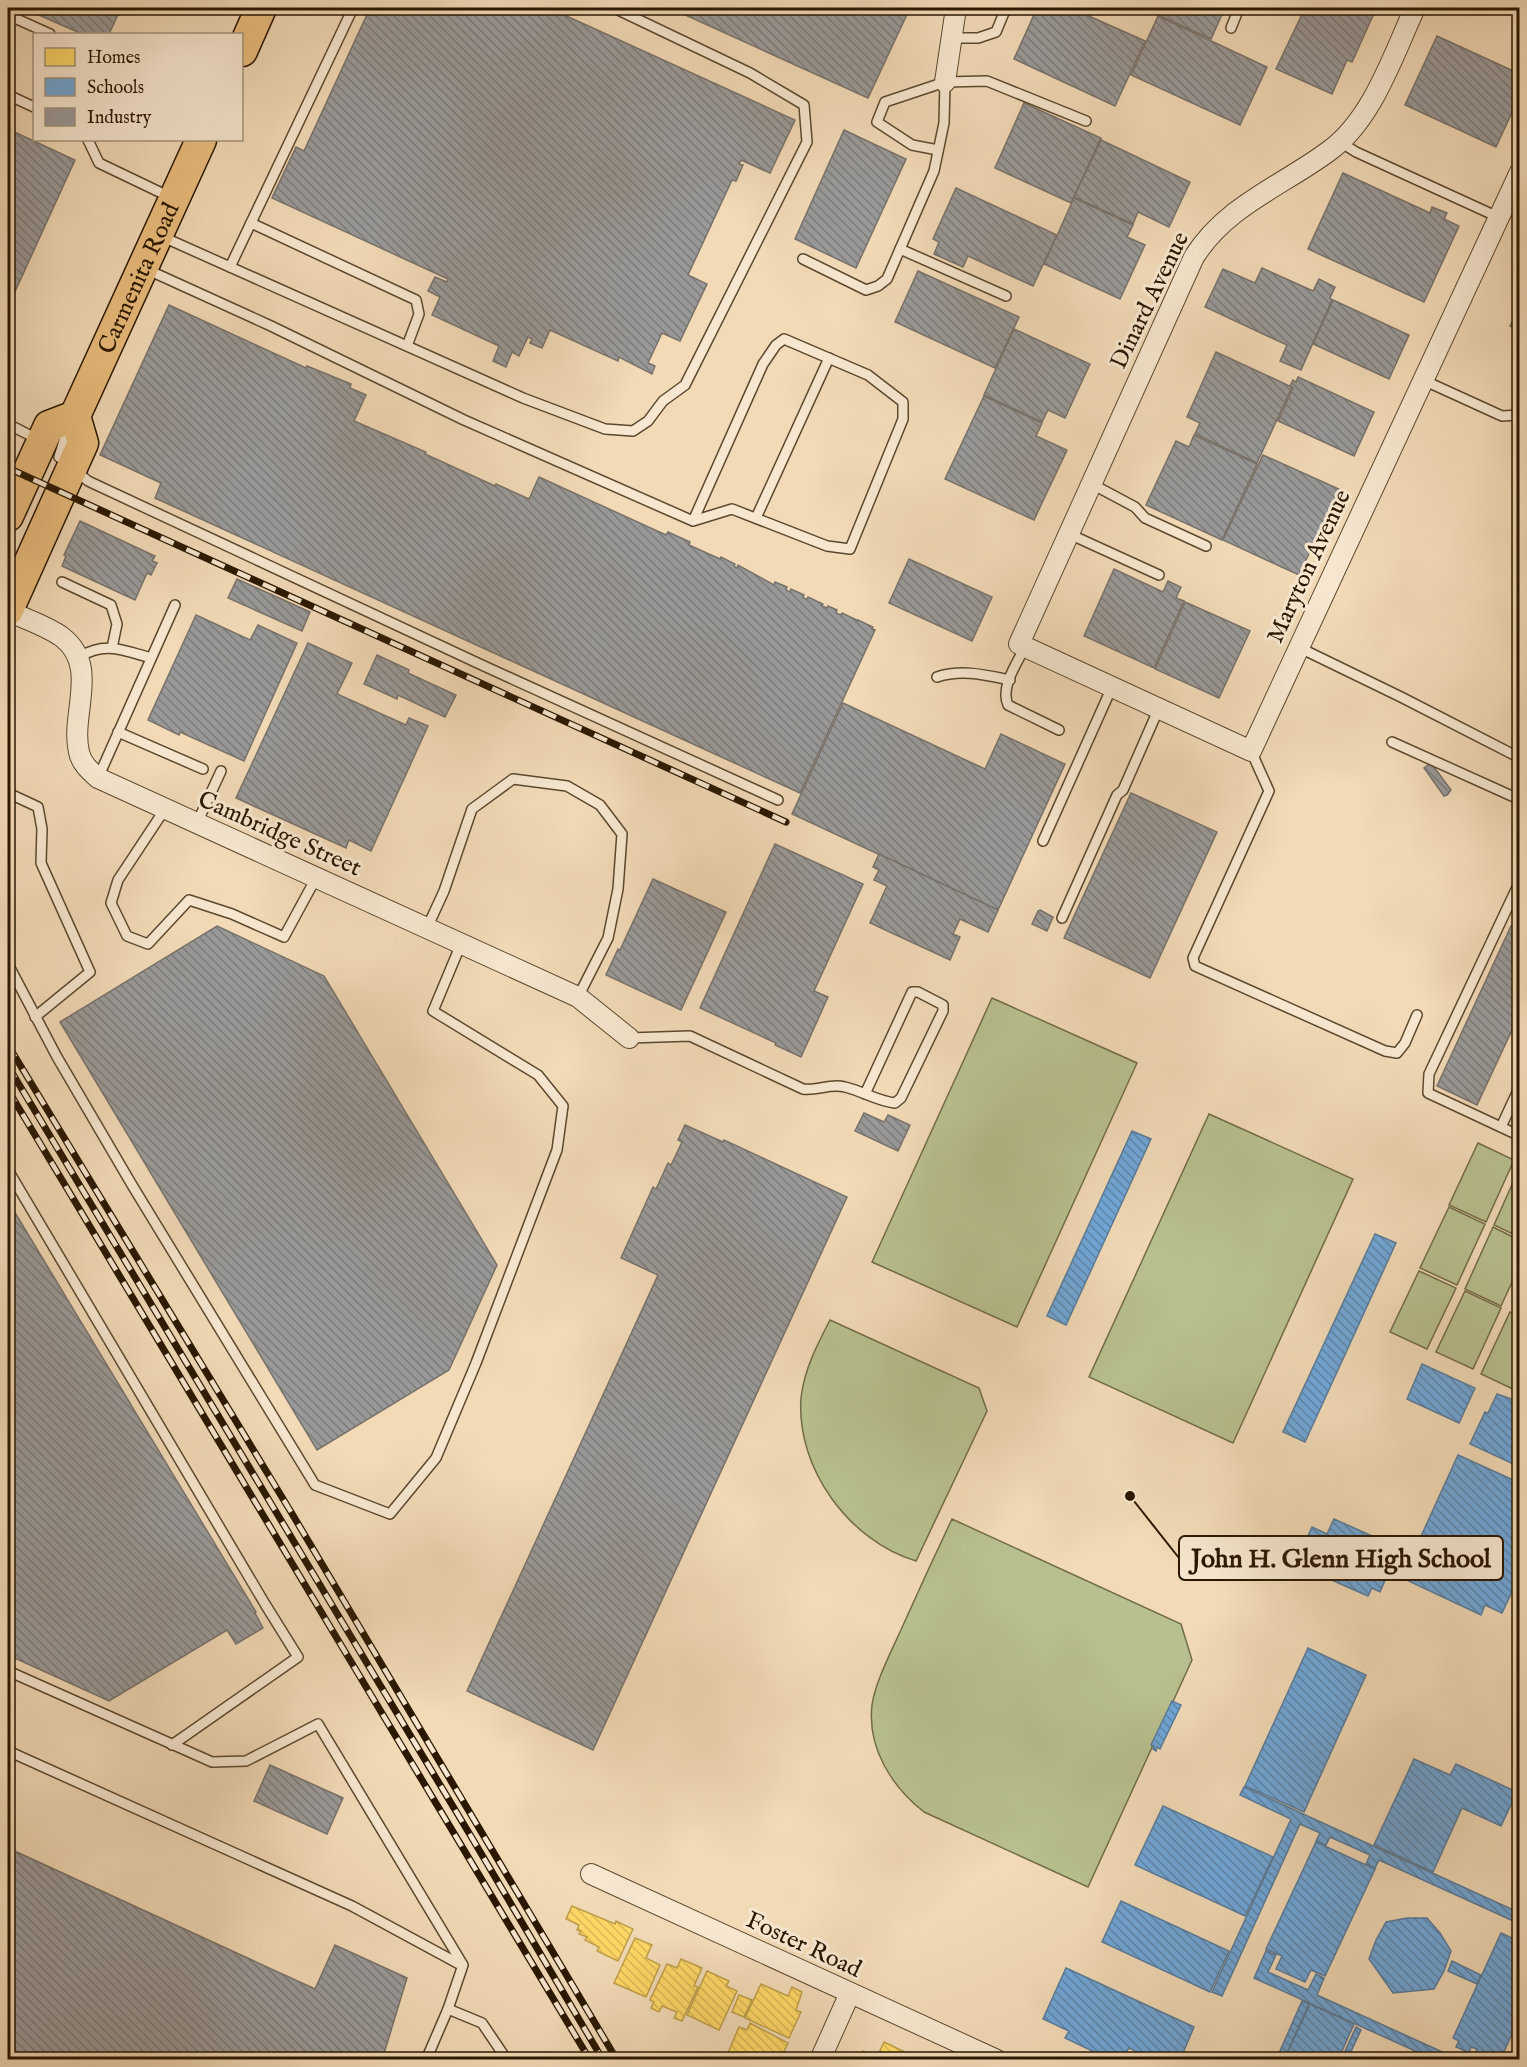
<svg xmlns="http://www.w3.org/2000/svg" width="1527" height="2067" font-family="'IM FELL English',serif">
	<defs>
		<pattern id="homes-back-hatch" width="6" height="6" patternUnits="userSpaceOnUse" patternTransform="scale(1.5)"><rect width="6" height="6" fill="#ffd966"/><path d="M-1 5l2 2M0 0l6 6M5-1l2 2" fill="none" stroke="#dbba57"/></pattern>
		<pattern id="schools-back-hatch" width="6" height="6" patternUnits="userSpaceOnUse" patternTransform="scale(1.5)"><rect width="6" height="6" fill="#6fa8dc"/><path d="M-1 5l2 2M0 0l6 6M5-1l2 2" fill="none" stroke="#5b88b0"/></pattern>
		<pattern id="industry-back-hatch" width="6" height="6" patternUnits="userSpaceOnUse" patternTransform="scale(1.5)"><rect width="6" height="6" fill="#999"/><path d="M-1 5l2 2M0 0l6 6M5-1l2 2" fill="none" stroke="#7d7c7a"/></pattern>
	</defs>
	<rect width="100%" height="100%" fill="#f2dab7"/>
	<filter id="stains"><feTurbulence type="fractalNoise" baseFrequency=".00333" numOctaves="4"/><feColorMatrix values="0 0 0 0 .2 0 0 0 0 .09 0 0 0 0 .02 0 0 0 .5 -.17"/></filter>
	<radialGradient id="worn" r=".72"><stop offset=".6" stop-color="#630" stop-opacity="0"/><stop offset="1" stop-color="#630" stop-opacity=".3"/></radialGradient>
	<g fill="#b9c08f" stroke="#726c48" stroke-width="1.5">
		<polygon points="992,998 1137,1063 1017,1327 872,1262"/>
		<polygon points="1209,1114 1353,1179 1233,1443 1089,1377"/>
		<polygon points="1478,1143 1514,1160 1486,1222 1449,1205"/>
		<polygon points="1519,1169 1520,1237 1519,1237 1494,1225"/>
		<polygon points="1449,1207 1485,1224 1457,1285 1420,1268"/>
		<polygon points="1493,1227 1519,1240 1519,1267 1501,1306 1465,1289"/>
		<polygon points="1419,1271 1456,1288 1427,1349 1390,1332"/>
		<polygon points="1465,1291 1501,1308 1473,1369 1436,1352"/>
		<polygon points="1510,1312 1519,1316 1520,1386 1517,1391 1481,1374"/>
		<path d="M830,1320L979,1388L987,1411L916,1561C849,1541 796,1468 801,1398C804,1370 817,1345 830,1320Z"/>
		<path d="M952,1519L1181,1624L1192,1660L1088,1887L924,1812C892,1787 867,1748 872,1705C875,1683 891,1652 900,1632C917,1594 934,1557 952,1519Z"/>
	</g>
	<g fill="url(#homes-back-hatch)" stroke="#bf9f48" stroke-width="1.5">
		<polygon points="572,1906 615,1924 616,1921 633,1929 618,1961 597,1951 599,1947 585,1940 587,1937 579,1934 581,1931 577,1930 579,1925 566,1919"/>
		<polygon points="635,1938 652,1945 646,1958 660,1965 646,1997 614,1983"/>
		<polygon points="681,1959 702,1968 694,1986 698,1987 682,2021 674,2018 677,2012 662,2006 659,2012 651,2008 654,2002 650,2000 667,1964 677,1968"/>
		<polygon points="707,1971 729,1981 726,1986 737,1991 719,2030 687,2015"/>
		<polygon points="761,1984 788,1996 792,1987 802,1992 796,2010 801,2012 789,2038 745,2018"/>
		<polygon points="739,1995 752,2000 744,2017 732,2012"/>
		<polygon points="750,2023 788,2043 780,2060 742,2060 728,2053 739,2027 747,2030"/>
		<polygon points="884,2042 915,2057 914,2060 859,2060 863,2051 877,2057"/>
	</g>
	<g fill="url(#schools-back-hatch)" stroke="#5a7c9a" stroke-width="1.5">
		<polygon points="1132,1131 1151,1139 1066,1325 1047,1316"/>
		<polygon points="1375,1234 1396,1243 1305,1442 1283,1432"/>
		<polygon points="1422,1364 1475,1388 1459,1423 1407,1399"/>
		<polygon points="1497,1394 1520,1402 1520,1467 1470,1444 1485,1412 1488,1413"/>
		<polygon points="1458,1455 1520,1483 1520,1575 1502,1613 1485,1605 1481,1615 1402,1578"/>
		<polygon points="1334,1519 1399,1548 1380,1592 1372,1588 1368,1596 1295,1564 1312,1527 1327,1534"/>
		<polygon points="1308,1648 1366,1675 1304,1812 1245,1786"/>
		<polygon points="1172,1701 1181,1705 1160,1749 1157,1747 1156,1751 1153,1749 1154,1746 1151,1745"/>
		<polygon points="1414,1759 1450,1775 1456,1764 1517,1792 1501,1826 1462,1808 1433,1872 1374,1845"/>
		<polygon points="1244,1787 1520,1913 1520,1924 1379,1860 1375,1868 1366,1864 1370,1855 1330,1837 1326,1845 1316,1841 1320,1833 1300,1824 1222,1996 1212,1992 1291,1819 1240,1795"/>
		<polygon points="1163,1806 1273,1857 1245,1916 1135,1865"/>
		<polygon points="1316,1842 1375,1869 1325,1976 1311,1970 1305,1982 1276,1969 1282,1956 1266,1949"/>
		<polygon points="1121,1901 1229,1951 1210,1992 1102,1942"/>
		<polygon points="1407,1918 1427,1918 1440,1933 1451,1951 1444,1971 1434,1989 1393,1993 1369,1959 1376,1940 1386,1922"/>
		<polygon points="1501,1933 1520,1942 1520,2017 1500,2060 1489,2060 1475,2053 1477,2049 1471,2047 1469,2053 1456,2047 1459,2041 1453,2038"/>
		<polygon points="1266,1951 1276,1955 1268,1972 1308,1990 1316,1974 1324,1978 1317,1995 1460,2060 1435,2060 1254,1978"/>
		<polygon points="1452,1961 1481,1975 1477,1984 1448,1971"/>
		<polygon points="1066,1968 1194,2027 1180,2060 1154,2060 1129,2048 1123,2056 1119,2054 1117,2060 1111,2060 1065,2038 1069,2031 1043,2019"/>
		<polygon points="1302,2001 1309,2004 1284,2060 1276,2060"/>
		<polygon points="1310,2004 1354,2024 1338,2060 1284,2060"/>
		<polygon points="1356,2027 1361,2030 1347,2060 1341,2060"/>
	</g>
	<g fill="url(#industry-back-hatch)" stroke="#78726b" stroke-width="1.5">
		<polygon points="23,8 121,8 109,34 82,34"/>
		<polygon points="370,8 549,8 795,120 770,173 741,160 739,164 743,165 736,181 732,180 688,275 707,284 680,341 662,333 648,363 655,366 652,374 619,357 618,361 550,330 542,348 530,343 532,339 528,337 519,356 512,352 506,367 493,361 499,346 432,315 440,297 428,291 435,277 447,282 448,279 272,198 296,147 304,151"/>
		<polygon points="670,8 910,8 868,98"/>
		<polygon points="1037,8 1071,8 1145,41 1115,106 1014,59"/>
		<polygon points="1162,8 1225,8 1211,39 1158,15"/>
		<polygon points="1305,8 1376,9 1352,62 1347,60 1332,94 1276,69"/>
		<polygon points="1158,16 1267,67 1240,125 1131,75"/>
		<polygon points="1437,36 1520,74 1520,95 1496,147 1405,105"/>
		<polygon points="1024,103 1101,138 1071,203 995,168"/>
		<polygon points="8,129 75,160 8,307"/>
		<polygon points="844,130 906,159 856,268 795,239"/>
		<polygon points="1101,140 1190,182 1169,227 1138,212 1133,224 1074,197"/>
		<polygon points="1343,173 1430,213 1432,207 1447,213 1444,219 1459,226 1424,302 1308,249"/>
		<polygon points="956,188 1057,235 1033,286 968,256 963,267 934,254 939,242 933,239"/>
		<polygon points="1074,198 1133,225 1127,237 1145,245 1120,299 1044,264"/>
		<polygon points="1262,268 1313,291 1319,279 1335,287 1330,298 1332,300 1301,370 1280,361 1287,345 1205,307 1223,269 1255,283"/>
		<polygon points="918,271 1019,317 995,368 895,322"/>
		<polygon points="1333,300 1409,335 1389,379 1313,344"/>
		<polygon points="169,305 306,368 307,366 351,384 350,388 366,395 354,421 426,452 425,454 495,486 496,484 529,499 539,477 666,535 668,532 690,542 689,545 720,559 721,557 735,564 734,566 737,568 738,565 774,585 775,582 787,587 786,590 790,592 791,589 804,595 803,598 807,599 808,597 823,604 822,606 827,608 828,606 837,610 836,613 841,615 842,613 857,620 858,622 858,620 873,627 872,629 875,630 800,793 155,498 161,483 100,455"/>
		<polygon points="1520,307 1520,331 1510,326"/>
		<polygon points="1014,329 1090,364 1065,418 1048,410 1042,422 984,395"/>
		<polygon points="1216,352 1292,387 1257,463 1195,434 1200,423 1187,417"/>
		<polygon points="1298,377 1374,412 1354,456 1278,421 1293,388 1290,386 1293,380 1296,382"/>
		<polygon points="984,396 1042,423 1036,436 1067,450 1034,520 945,479"/>
		<polygon points="1194,435 1257,464 1222,540 1146,505 1176,441 1189,447"/>
		<polygon points="1263,455 1339,489 1299,575 1223,540"/>
		<polygon points="80,521 155,556 152,561 157,563 151,575 147,573 135,600 62,566 66,556 64,555"/>
		<polygon points="909,559 992,597 972,641 889,603"/>
		<polygon points="1114,569 1163,592 1168,581 1181,587 1176,598 1184,601 1154,668 1084,636"/>
		<polygon points="237,579 310,612 302,631 228,598"/>
		<polygon points="1185,602 1250,631 1219,698 1155,669"/>
		<polygon points="196,615 250,640 258,625 297,643 244,761 180,732 179,735 148,720"/>
		<polygon points="308,643 352,663 337,694 406,725 409,718 428,726 371,851 349,840 346,848 236,798"/>
		<polygon points="377,655 409,670 408,673 456,695 445,717 398,695 397,699 364,684"/>
		<polygon points="843,703 985,769 1001,734 1065,764 998,910 792,814"/>
		<polygon points="1431,763 1451,790 1447,795 1444,796 1424,768"/>
		<polygon points="1131,793 1217,832 1150,978 1064,938"/>
		<polygon points="775,844 863,884 814,991 828,997 801,1057 775,1045 776,1043 700,1008"/>
		<polygon points="879,854 998,910 988,932 960,919 953,934 960,937 950,960 870,923 887,886 874,880 879,870 873,867"/>
		<polygon points="653,879 726,912 681,1010 606,975 618,949 620,950"/>
		<polygon points="1040,910 1053,917 1047,931 1032,924 1038,911"/>
		<polygon points="217,926 324,976 497,1265 449,1370 317,1450 60,1022"/>
		<polygon points="1511,926 1520,930 1520,1013 1477,1105 1437,1086"/>
		<polygon points="864,1113 884,1122 888,1115 910,1125 898,1151 855,1131"/>
		<polygon points="685,1125 723,1142 724,1140 847,1197 593,1750 467,1691 658,1275 621,1258 653,1187 656,1189 668,1163 671,1165 682,1142 678,1140"/>
		<polygon points="8,1201 256,1612 255,1613 263,1628 236,1644 227,1630 109,1701 8,1655"/>
		<polygon points="270,1765 343,1798 327,1834 254,1801"/>
		<polygon points="8,1848 315,1989 335,1945 407,1978 382,2060 8,2060"/>
	</g>
	<g fill="none" stroke-linecap="round" stroke-linejoin="round">
		<g stroke="#5c482e" stroke-width="12">
			<g id="service">
				<polyline points="8,15 50,34"/>
				<polyline points="1231,28 1239,8"/>
				<polyline points="950,38 978,38 996,32 1006,8"/>
				<polyline points="8,95 34,107"/>
				<polyline points="88,140 99,163 172,198"/>
				<polyline points="1340,142 1356,152 1498,217"/>
				<polyline points="938,150 912,145 877,122 885,102 945,82 987,81 1086,121"/>
				<polyline points="251,223 416,300 419,314 407,346"/>
				<polyline points="163,237 523,398 605,429 633,431 648,421 663,401 685,385 807,142 804,105 750,73 614,8"/>
				<polyline points="900,249 1006,296"/>
				<polyline points="803,259 866,290 878,286 887,279 934,171 944,123 945,82"/>
				<polyline points="230,267 353,8"/>
				<polyline points="148,270 271,326 464,420 693,521 732,509 827,546 850,549 903,419 903,402 868,375 784,339 776,345 763,364 693,521"/>
				<polyline points="1423,380 1502,416 1520,415"/>
				<polyline points="8,424 37,439"/>
				<polyline points="68,427 59,457 88,481 484,666 778,800"/>
				<polyline points="1090,483 1135,507 1145,518 1206,546"/>
				<polyline points="756,518 829,358"/>
				<polyline points="1067,533 1159,575"/>
				<polyline points="62,582 111,605 117,624 112,648"/>
				<path d="M1025,647C1017,663 1000,687 1008,705L1059,730"/>
				<polyline points="1298,647 1401,697 1520,758"/>
				<path d="M79,657C105,641 123,650 151,658"/>
				<path d="M937,677C962,669 985,675 1010,680"/>
				<polyline points="118,732 203,769"/>
				<polyline points="1392,742 1514,797 1520,795"/>
				<polyline points="1251,751 1269,791 1193,958 1195,966 1385,1051 1397,1053 1405,1043 1417,1015"/>
				<polyline points="98,778 175,605"/>
				<polyline points="8,793 38,807 42,829 41,863 90,972 35,1017"/>
				<polyline points="165,809 118,880 111,903 127,936 148,944 189,900 232,914 284,937 316,878"/>
				<polyline points="197,823 221,771"/>
				<polyline points="1043,841 1112,687"/>
				<polyline points="1520,881 1429,1074 1428,1093 1520,1136"/>
				<polyline points="1062,918 1117,795 1123,790 1159,708"/>
				<polyline points="427,928 444,891 472,809 513,779 567,786 600,805 622,834 618,889 608,938 578,997"/>
				<polyline points="8,964 57,1057 132,1185 315,1485 390,1514 436,1458 476,1363 557,1150 563,1106 538,1075 433,1011 461,944"/>
				<path d="M629,1038L690,1036L803,1089C818,1091 830,1083 845,1087C862,1091 877,1101 895,1103L901,1098L943,1011V1005L918,992H912L865,1094"/>
				<polyline points="1501,1127 1520,1086"/>
				<polyline points="8,1170 265,1604 298,1657 172,1745"/>
				<polyline points="8,1671 212,1762 246,1761 318,1724 463,1965 448,2009"/>
				<polyline points="8,1751 352,1906 461,1965"/>
				<polyline points="426,2060 448,2009 482,2023 507,2060"/>
			</g>
		</g>
		<g stroke="#5c482e" stroke-width="22">
			<g id="minor">
				<path d="M1415,8C1393,55 1373,119 1329,151C1282,186 1227,205 1194,257L1019,644L1251,751L1520,172"/>
				<polyline points="945,82 956,8"/>
				<path d="M8,611C25,619 47,626 62,637C100,666 70,714 79,752C81,763 90,771 98,778L578,997L629,1038"/>
				<polyline points="591,1874 997,2060"/>
				<polyline points="820,2060 850,1993"/>
			</g>
		</g>
		<g stroke="#2a1701" stroke-width="33">
			<g id="primary">
				<polyline points="242,51 261,8"/>
				<polyline points="8,516 49,426 75,416"/>
				<path id="s1" d="M8,610L83,443L75,416L201,140"/>
			</g>
		</g>
		<use href="#service" stroke="#f7e7d0" stroke-width="9"/>
		<use href="#minor" stroke="#f7e7d0" stroke-width="20"/>
		<use href="#primary" stroke="#e9bd7c" stroke-width="30"/>
		<g stroke="#2a1701" stroke-width="7">
			<g id="rail">
				<polyline points="8,468 786,822"/>
				<polyline points="8,1045 291,1512 617,2060"/>
				<polyline points="8,1066 472,1838 603,2060"/>
				<polyline points="8,1090 590,2060"/>
			</g>
		</g>
		<use href="#rail" stroke="#f7e7d0" stroke-width="4.5" stroke-dasharray="14" stroke-linecap="butt"/>
	</g>
	<g text-anchor="middle" stroke-width="6" stroke-linejoin="round" paint-order="stroke">
		<g font-size="24" fill="#2a1701" stroke="#f7e7d0">
			<text dy="8" stroke="none"><textPath href="#s1" startOffset="363">Carmenita Road</textPath></text>
			<text transform="translate(1149 300) rotate(-64)" y="8">Dinard Avenue</text>
			<text transform="translate(1308 566) rotate(-65)" y="8">Maryton Avenue</text>
			<text transform="translate(280 833) rotate(24)" y="8">Cambridge Street</text>
			<text transform="translate(804 1944) rotate(25)" y="8">Foster Road</text>
		</g>
	</g>
	<path fill="none" stroke="#2a1701" stroke-width="2" d="M1130 1496L1179 1558"/>
	<circle fill="#2a1701" stroke="#f7e7d0" stroke-width="2" cx="1130" cy="1496" r="6"/>
	<rect fill="#f7e7d0" stroke="#2a1701" stroke-width="2" x="1179" y="1536" width="324" height="44" rx="6"/>
	<g font-size="26" text-anchor="middle" font-weight="bold" fill="#2a1701">
		<text x="1341" y="1567">John H. Glenn High School</text>
	</g>
	<rect width="1527" height="2067" fill="none" stroke="#f2dab7" stroke-width="30"/>
	<rect x="9" y="9" width="1509" height="2049" fill="none" stroke="#2a1701" stroke-width="3"/>
	<rect x="15" y="15" width="1497" height="2037" fill="none" stroke="#2a1701" stroke-width="1.5"/>
	<rect x="33" y="33" width="210" height="108" fill="#f7e7d0" stroke="#a5947d" stroke-width="1.5"/>
	<rect x="45" y="48" width="30" height="18" fill="#ffd966" stroke="#a5947d" stroke-width="1.5"/>
	<text x="87" y="63" font-size="18" fill="#2a1701">Homes</text>
	<rect x="45" y="78" width="30" height="18" fill="#6fa8dc" stroke="#a5947d" stroke-width="1.5"/>
	<text x="87" y="93" font-size="18" fill="#2a1701">Schools</text>
	<rect x="45" y="108" width="30" height="18" fill="#999999" stroke="#a5947d" stroke-width="1.5"/>
	<text x="87" y="123" font-size="18" fill="#2a1701">Industry</text>
	<rect width="100%" height="100%" filter="url(#stains)"/>
	<rect width="100%" height="100%" fill="url(#worn)"/>
</svg>
